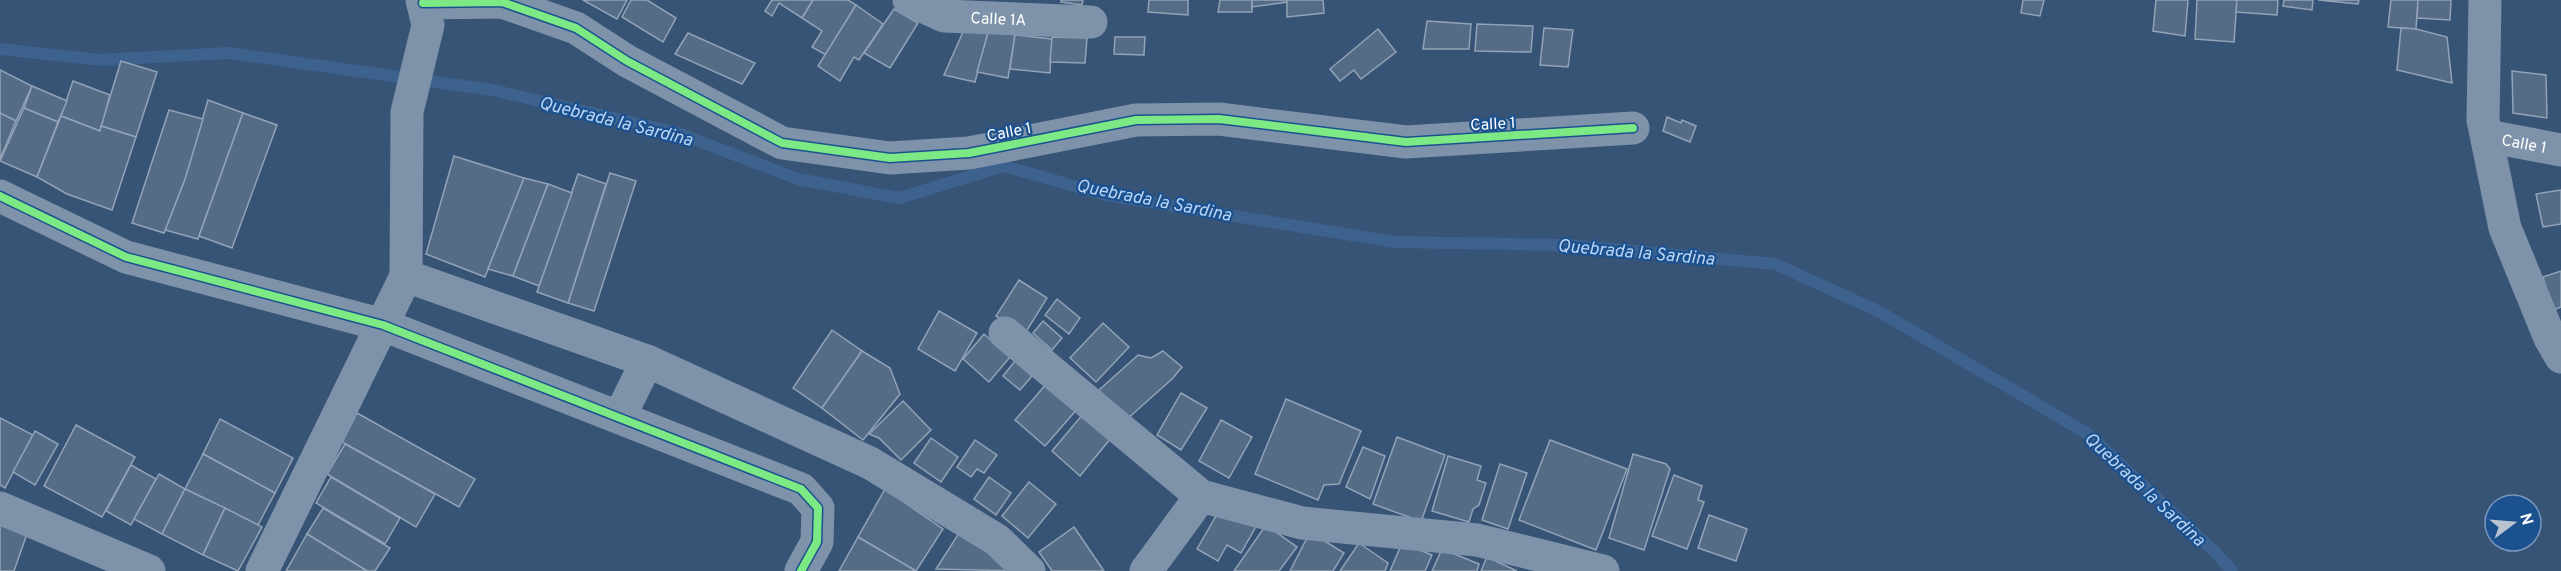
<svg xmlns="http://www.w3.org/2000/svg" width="2561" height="571" font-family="Overpass,sans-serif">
	<rect width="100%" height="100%" fill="#375375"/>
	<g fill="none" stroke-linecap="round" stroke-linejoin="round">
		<polyline stroke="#3d628e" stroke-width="12" points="0,49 100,60 229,53 492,90 678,133 798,179 899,198 1004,166 1106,195 1394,242 1568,245 1775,264 1880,312 2088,434 2214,551 2232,571"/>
	</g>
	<g fill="#556c87" stroke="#93a3b7" stroke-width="1.5">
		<polygon points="583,0 627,0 617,19"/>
		<polygon points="631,0 647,0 676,18 663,42 622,17"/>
		<polygon points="772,0 813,0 802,18 779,3 772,16 765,11"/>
		<polygon points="813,0 848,0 856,5 826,55 812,47 822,31 802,18"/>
		<polygon points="1061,0 1083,0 1082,5 1061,2"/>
		<polygon points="1149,0 1188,0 1188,15 1148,12"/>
		<polygon points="1220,0 1252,0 1252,12 1218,12"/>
		<polygon points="1252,0 1287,0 1287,2 1252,7"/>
		<polygon points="1287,0 1323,0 1324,13 1287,17"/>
		<polygon points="2023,0 2044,0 2040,16 2021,13"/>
		<polygon points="2156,0 2188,0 2185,36 2153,31"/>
		<polygon points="2197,0 2237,0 2234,42 2195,39"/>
		<polygon points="2237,0 2278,0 2277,15 2236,12"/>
		<polygon points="2284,0 2313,0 2312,10 2283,6"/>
		<polygon points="2318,0 2359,0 2358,4"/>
		<polygon points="2391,0 2418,0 2416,29 2388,27"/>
		<polygon points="2451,0 2450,20 2417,18 2418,0"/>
		<polygon points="856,5 883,24 859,60 854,57 840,81 818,66"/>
		<polygon points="894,9 918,23 890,68 864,53"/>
		<polygon points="1427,21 1471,24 1469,49 1423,49"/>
		<polygon points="1477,24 1533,26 1531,52 1475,51"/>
		<polygon points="966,25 989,29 975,82 944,75"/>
		<polygon points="1544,28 1573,30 1568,67 1540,65"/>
		<polygon points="2401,28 2416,29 2447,37 2452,83 2397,70"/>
		<polygon points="989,29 1015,35 1008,78 977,72"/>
		<polygon points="1378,29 1396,52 1361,79 1354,70 1340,81 1330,69"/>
		<polygon points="688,33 755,63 742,84 675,54"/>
		<polygon points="1015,35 1052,39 1050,73 1010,69"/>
		<polygon points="1052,37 1087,38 1085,63 1050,62"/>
		<polygon points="1115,37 1145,37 1144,55 1114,54"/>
		<polygon points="121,61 157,72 136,137 101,126"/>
		<polygon points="0,70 32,86 16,121 0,113"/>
		<polygon points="2512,71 2546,75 2547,118 2513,113"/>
		<polygon points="73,81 110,95 100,131 61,116"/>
		<polygon points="32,86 67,101 58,122 24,108"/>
		<polygon points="208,100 243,113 198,239 165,230 185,179"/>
		<polygon points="24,108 58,122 37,177 0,161"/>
		<polygon points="169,110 203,119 185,179 164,233 132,223"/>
		<polygon points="0,113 16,121 0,159"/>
		<polygon points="243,113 277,125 232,248 199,236"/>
		<polygon points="61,116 100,131 101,126 136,137 112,210 67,194 37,177"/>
		<polygon points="1667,117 1681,123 1682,120 1696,126 1690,142 1663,131"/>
		<polygon points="454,156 524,178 485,277 426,254"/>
		<polygon points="610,173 636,181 594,311 568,303"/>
		<polygon points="578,174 606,184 568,303 537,292"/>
		<polygon points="524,178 548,184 513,276 488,269"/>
		<polygon points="548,184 572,193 539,286 513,276"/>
		<polygon points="2561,190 2561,224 2543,227 2536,194"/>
		<polygon points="2561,271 2561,307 2553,310 2543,277"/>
		<polygon points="1019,280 1047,298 1024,335 996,316"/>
		<polygon points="1057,299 1080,318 1069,334 1045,315"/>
		<polygon points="939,311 977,333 955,371 918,349"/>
		<polygon points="1043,321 1062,338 1052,350 1033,333"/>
		<polygon points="1103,323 1129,347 1096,382 1070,358"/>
		<polygon points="832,330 862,351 822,408 793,388"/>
		<polygon points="984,334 1010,357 989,382 963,359"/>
		<polygon points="862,351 890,368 900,394 863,440 822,408"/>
		<polygon points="1163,351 1182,367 1172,379 1126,420 1099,390 1138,355 1151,358"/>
		<polygon points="1015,361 1032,376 1020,390 1003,376"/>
		<polygon points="1048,382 1078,408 1045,446 1015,420"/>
		<polygon points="1181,393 1207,408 1181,450 1157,435"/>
		<polygon points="1286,399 1361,431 1339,484 1324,485 1318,500 1255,474"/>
		<polygon points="903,401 931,430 901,460 879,438 869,434"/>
		<polygon points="357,413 475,479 459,507 342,442"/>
		<polygon points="1083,414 1111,438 1080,476 1052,451"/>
		<polygon points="0,418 33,435 5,488 0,485"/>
		<polygon points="220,419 293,458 275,493 203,454"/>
		<polygon points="1221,420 1252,437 1229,478 1199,461"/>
		<polygon points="76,425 135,457 102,517 44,486"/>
		<polygon points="35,431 58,444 35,485 13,472"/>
		<polygon points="1397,437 1445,455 1422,519 1417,520 1373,504"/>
		<polygon points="931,438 958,457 941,482 914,463"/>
		<polygon points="975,440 997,455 984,473 977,469 971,477 957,467"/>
		<polygon points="1550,440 1627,469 1596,550 1519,520"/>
		<polygon points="345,444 435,494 416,527 327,474"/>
		<polygon points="1363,447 1385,456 1370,499 1346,487"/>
		<polygon points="203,454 275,493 258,525 185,489"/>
		<polygon points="1633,454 1666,464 1670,469 1644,550 1609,538"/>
		<polygon points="1448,456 1481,466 1477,480 1486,483 1479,505 1473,509 1469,522 1432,511"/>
		<polygon points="1500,464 1527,473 1508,529 1482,520"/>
		<polygon points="131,465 156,479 131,525 106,511"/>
		<polygon points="159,474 185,489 162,534 134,519"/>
		<polygon points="1674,475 1702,486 1698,500 1704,502 1687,549 1652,536"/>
		<polygon points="331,477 400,518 385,544 316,503"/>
		<polygon points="989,477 1011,493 996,515 974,499"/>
		<polygon points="1029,482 1056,504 1028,538 1002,516"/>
		<polygon points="185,489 225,508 203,555 162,534"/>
		<polygon points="885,489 943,529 916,571 858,537"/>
		<polygon points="1224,502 1258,523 1241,553 1227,545 1218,561 1197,549"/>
		<polygon points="225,508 262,527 238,571 203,555"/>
		<polygon points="323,508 390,548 375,571 367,571 307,534"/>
		<polygon points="1709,515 1747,529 1736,561 1698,548"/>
		<polygon points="0,518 29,528 14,571 0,571"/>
		<polygon points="1266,525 1297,547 1279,571 1234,571"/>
		<polygon points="1074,527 1104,571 1052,571 1039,552"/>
		<polygon points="1310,532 1344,553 1333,571 1290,571"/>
		<polygon points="959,533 1022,571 936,569"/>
		<polygon points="307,534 367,571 286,571"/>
		<polygon points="858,537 916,571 839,571"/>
		<polygon points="1359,543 1388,563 1385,571 1340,571"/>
		<polygon points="1402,543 1432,555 1425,571 1390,571"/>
		<polygon points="1442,549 1479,564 1477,571 1432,571"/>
		<polygon points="1487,557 1517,571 1481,571"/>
	</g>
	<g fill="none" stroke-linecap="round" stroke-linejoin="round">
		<g stroke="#7e93a9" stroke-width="33">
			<path id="s1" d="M909,0L944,16L1091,22"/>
			<polyline points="2485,0 2483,120 2505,228 2550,338 2561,357"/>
			<polyline points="423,3 502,2 576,28 627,61 782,143 890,158 969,153 1136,120 1219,119 1406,142 1633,128"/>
			<path id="s2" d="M2487,136L2561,150"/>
			<polyline points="0,196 126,257 383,325 801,489 818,508 817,542 801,571"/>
			<polyline points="406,276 647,361 870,463 997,540 1029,571"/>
			<polyline points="1005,333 1201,496 1302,523 1477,540 1603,571"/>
			<polyline points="620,416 647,361"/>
			<polyline points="0,508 149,571"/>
			<polyline points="262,571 406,276 407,112 428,25 422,0"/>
			<polyline points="1146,571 1201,496"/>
		</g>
		<g stroke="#1c5190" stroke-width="11">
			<g id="cycleway">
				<polyline points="423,3 502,2 576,28 627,61 782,143 890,158 969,153 1136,120 1219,119 1406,142 1633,128"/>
				<polyline points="0,196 126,257 383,325 801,489 818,508 817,542 801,571"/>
			</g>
		</g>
		<use href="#cycleway" stroke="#7ce984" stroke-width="8"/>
	</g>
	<g text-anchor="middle" stroke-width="4.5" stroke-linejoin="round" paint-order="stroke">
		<g font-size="16" fill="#fff" stroke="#1c5190">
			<text dy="6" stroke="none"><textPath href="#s1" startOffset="93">Calle 1A</textPath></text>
			<text transform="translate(1493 123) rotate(-3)" y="6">Calle 1</text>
			<text transform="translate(1009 131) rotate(-11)" y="6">Calle 1</text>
			<text dy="6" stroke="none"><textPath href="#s2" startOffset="38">Calle 1</textPath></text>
		</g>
		<g font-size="18" font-style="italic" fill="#b8d5f5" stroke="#1c5190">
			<text transform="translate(616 121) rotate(14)" y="6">Quebrada la Sardina</text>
			<text transform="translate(1154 200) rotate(11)" y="6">Quebrada la Sardina</text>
			<text transform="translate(1636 252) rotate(5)" y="6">Quebrada la Sardina</text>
			<text transform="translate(2145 489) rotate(43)" y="6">Quebrada la Sardina</text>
		</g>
	</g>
	<g transform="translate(2513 523) rotate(74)"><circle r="28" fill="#1c5190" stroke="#7797bc" stroke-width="1.5"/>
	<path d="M0-4.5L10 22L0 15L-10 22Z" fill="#b9c3cf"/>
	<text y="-9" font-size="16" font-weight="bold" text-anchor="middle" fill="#ffffff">N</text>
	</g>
</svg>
